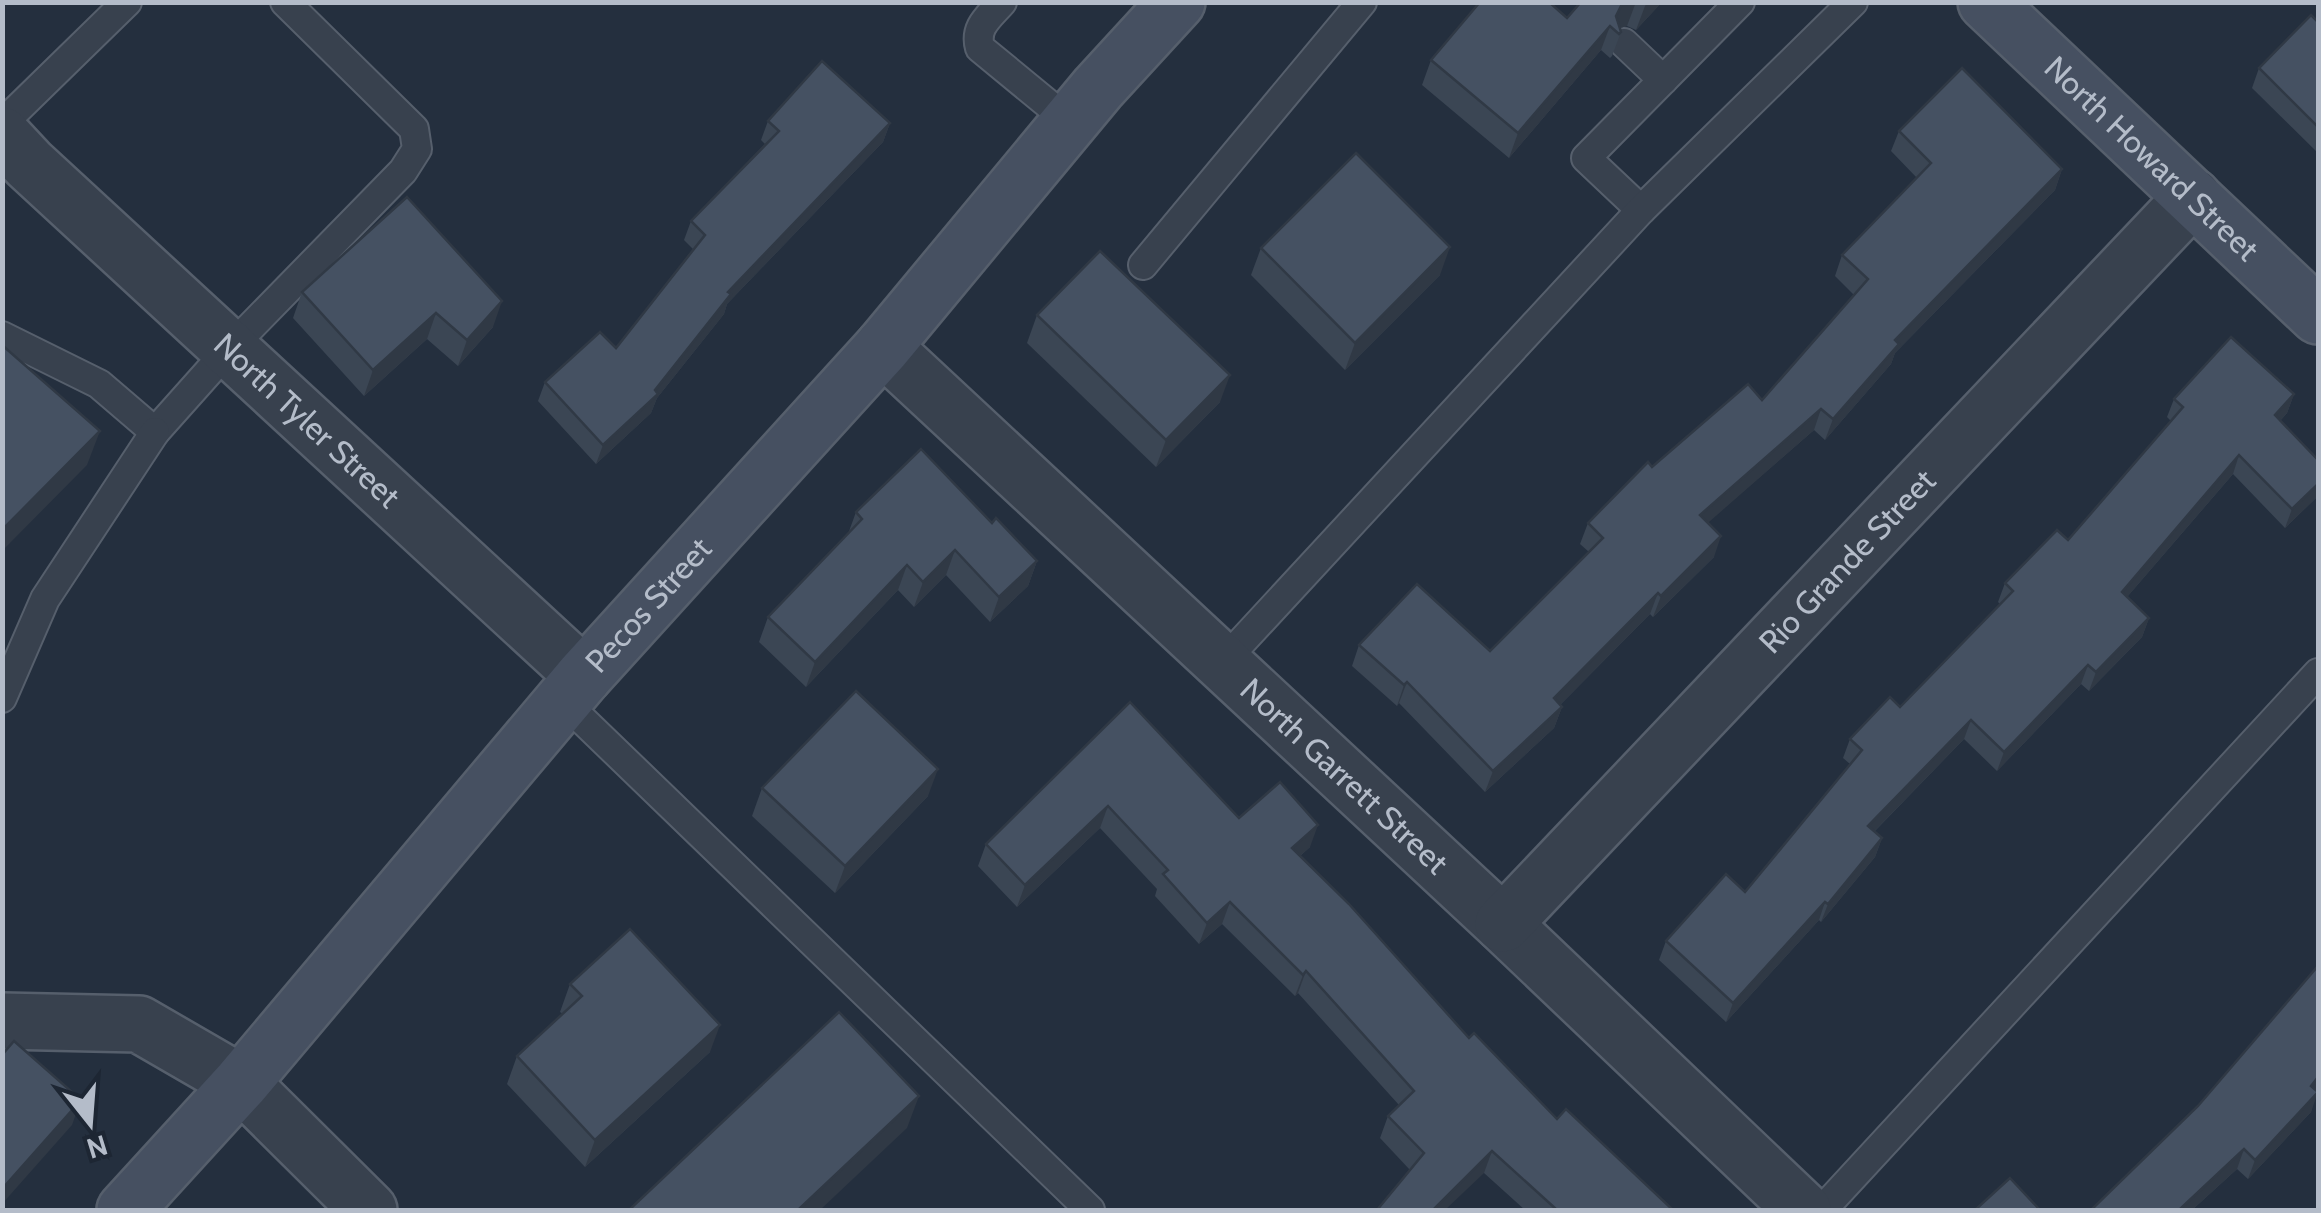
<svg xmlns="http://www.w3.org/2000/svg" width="2321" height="1213" font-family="Cabin,sans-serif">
	<rect width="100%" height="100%" fill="#242f3e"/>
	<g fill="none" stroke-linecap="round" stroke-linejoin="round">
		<g stroke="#565f6c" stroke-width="32">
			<g id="lane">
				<path d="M1002,2C989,17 974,27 980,48L1070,122"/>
				<polyline points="1624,43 1663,80"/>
				<polyline points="2,124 127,2"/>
				<polyline points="1641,210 1586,158 1740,2"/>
				<polyline points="1143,265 1362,2"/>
				<polyline points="2,336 99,384 155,432 229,349 403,171 417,149 414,129 285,2"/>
				<polyline points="1222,663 1641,210 1853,2"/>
				<polyline points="2,698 45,599 155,432"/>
				<polyline points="563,701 1090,1210"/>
				<polyline points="1822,1210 2318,673"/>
			</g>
		</g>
		<g stroke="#565f6c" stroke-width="60">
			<g id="street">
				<path id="s1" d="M2,135L29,164L584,676"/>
				<path id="s2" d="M883,347L1503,924L1803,1210"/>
				<path id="s3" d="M1503,924L2193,197"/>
				<polyline points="2,1021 139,1024 241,1083 369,1210"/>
			</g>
		</g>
		<g stroke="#565f6c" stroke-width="60">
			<g id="secondary">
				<path id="s4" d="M1986,2L2318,316"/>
				<path id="s5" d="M125,1210L241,1083L584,676L883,347L1098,88L1177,2"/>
			</g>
		</g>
		<use href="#lane" stroke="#38414e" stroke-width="28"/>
		<use href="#street" stroke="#38414e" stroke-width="55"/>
		<use href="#secondary" stroke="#465061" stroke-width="55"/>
	</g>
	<g fill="#3b4654">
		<polygon points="1581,2 1662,2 1636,30 1627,26 1620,28 1621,32 1612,56 1610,58 1601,50 1509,158 1422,85 1431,60 1567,18"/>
		<polygon points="2318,22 2318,153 2252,88 2259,68"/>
		<polygon points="768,121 890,123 883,142 727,304 724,314 657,398 651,413 596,464 538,401 545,382 616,348 693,249 684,240 691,221 765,144 761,140"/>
		<polygon points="1899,131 2062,169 2055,190 1895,353 1891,364 1825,440 1814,430 1708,522 1714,557 1653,617 1650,614 1560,705 1562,707 1554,728 1485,792 1399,703 1397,706 1352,666 1359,645 1490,651 1589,552 1580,544 1588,523 1652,467 1762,400 1854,295 1835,276 1842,255 1917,178 1891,151"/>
		<polygon points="407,197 493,327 458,366 427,339 364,396 293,318 302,292"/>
		<polygon points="1261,248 1440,275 1345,370 1251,275"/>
		<polygon points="1037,315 1220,402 1156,467 1027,343"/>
		<polygon points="2294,394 2287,413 2280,421 2318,460 2318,496 2285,528 2233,474 2127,597 2149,618 2142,637 2089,691 2081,684 1997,771 1964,739 1874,832 1882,838 1875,857 1821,922 1819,920 1726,1022 1659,960 1666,941 1745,892 1850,764 1843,758 1850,739 1900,707 2000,604 1998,602 2005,583 2068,540 2171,421 2167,417 2174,399"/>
		<polygon points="856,512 992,523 1037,561 1028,586 990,622 946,575 914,607 898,590 806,687 759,642 768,617 848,534"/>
		<polygon points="1130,702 1239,818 1310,847 1300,856 1469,1038 1557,1119 1673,1210 1525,1210 1484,1173 1410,1170 1380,1138 1388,1116 1399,1105 1298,993 1295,996 1222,924 1199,944 1155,896 1157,889 1100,828 1017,907 978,866 986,844"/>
		<polygon points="762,788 928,796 835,893 752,816"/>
		<polygon points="2318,966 2318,1088 2316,1091 2311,1112 2248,1179 2237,1169 2192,1210 2091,1210 2198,1106"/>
		<polygon points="570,984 710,1052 585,1167 507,1084 517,1056 563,1014 560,1012"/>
	</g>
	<g fill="#303945">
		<polygon points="1636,2 1627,26 1612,30 1616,16 1621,6"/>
		<polygon points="1648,2 1662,2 1636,30 1645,6"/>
		<polygon points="1610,26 1601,50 1509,158 1518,133"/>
		<polygon points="890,123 883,142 727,304 724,314 657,398 651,413 596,464 603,445 655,390 728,292"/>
		<polygon points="2062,169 2055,190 1895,353 1891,364 1825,440 1833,419 1895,340"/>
		<polygon points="1450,247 1440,275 1345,370 1355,343"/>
		<polygon points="502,301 493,327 458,366 467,340"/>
		<polygon points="436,313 427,339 364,396 373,370"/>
		<polygon points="1230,375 1220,402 1156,467 1166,440"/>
		<polygon points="2294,394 2287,413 2268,434 2275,415"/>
		<polygon points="1821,409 1814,430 1693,536 1700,515"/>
		<polygon points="100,431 87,465 2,551 2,530"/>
		<polygon points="2239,455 2233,474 2115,611 2122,592"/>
		<polygon points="2318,484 2318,496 2285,528 2292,509"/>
		<polygon points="1721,536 1714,557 1653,617 1661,596"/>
		<polygon points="955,550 946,575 914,607 923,582"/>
		<polygon points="1037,561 1028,586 990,622 999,597"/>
		<polygon points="907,565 898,590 806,687 815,662"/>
		<polygon points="1658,593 1650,614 1546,719 1554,698"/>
		<polygon points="2149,618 2142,637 2089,691 2096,672"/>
		<polygon points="2088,665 2081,684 1997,771 2004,752"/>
		<polygon points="1407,682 1399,703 1397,706 1404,685"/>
		<polygon points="1562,707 1554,728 1485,792 1493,771"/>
		<polygon points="1971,720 1964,739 1861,845 1868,826"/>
		<polygon points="938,769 928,796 835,893 845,866"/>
		<polygon points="1108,806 1100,828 1017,907 1025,885"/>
		<polygon points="1318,825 1310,847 1284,870 1292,848"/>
		<polygon points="1882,838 1875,857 1821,922 1828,904"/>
		<polygon points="1230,902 1222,924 1199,944 1207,923"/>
		<polygon points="1825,902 1819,920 1726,1022 1733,1003"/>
		<polygon points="1306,971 1298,993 1295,996 1303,975"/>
		<polygon points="720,1025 710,1052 585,1167 595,1140"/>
		<polygon points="2318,1077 2318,1088 2304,1105 2311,1086"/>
		<polygon points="2318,1092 2311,1112 2248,1179 2255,1160"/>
		<polygon points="919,1096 907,1128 820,1210 798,1210"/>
		<polygon points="81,1100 72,1125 2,1204 2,1189"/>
		<polygon points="2244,1149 2237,1169 2192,1210 2179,1210"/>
		<polygon points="1492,1151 1484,1173 1445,1210 1433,1210"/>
	</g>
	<g fill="#455162" stroke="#303945" stroke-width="2.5">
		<polygon points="1480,2 1549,2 1567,18 1581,2 1633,2 1621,6 1616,16 1621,32 1619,34 1610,26 1518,133 1431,60"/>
		<polygon points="2311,15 2318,22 2318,127 2259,68"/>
		<polygon points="822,61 890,123 728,292 731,294 655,390 658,394 603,445 545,382 600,332 616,348 705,235 691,221 779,131 768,121"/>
		<polygon points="1962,68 2062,169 1895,340 1899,344 1833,419 1821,409 1700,515 1721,536 1661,596 1658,593 1554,698 1562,707 1493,771 1407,682 1404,685 1359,645 1417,584 1490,651 1603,538 1588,523 1648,462 1652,467 1748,384 1762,400 1868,279 1842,255 1931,163 1899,131"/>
		<polygon points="1356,153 1450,247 1355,343 1261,248"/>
		<polygon points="407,197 502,301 467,340 436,313 373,370 302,292"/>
		<polygon points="1100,251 1230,375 1166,440 1037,315"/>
		<polygon points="2231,337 2294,394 2275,415 2318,460 2318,484 2292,509 2239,455 2122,592 2149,618 2096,672 2088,665 2004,752 1971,720 1868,826 1882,838 1828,904 1825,902 1733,1003 1666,941 1726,874 1745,892 1862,750 1850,739 1890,697 1900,707 2013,591 2005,583 2057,530 2068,540 2183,407 2174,399"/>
		<polygon points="2,345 100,431 2,530"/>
		<polygon points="921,449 992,523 996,518 1037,561 999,597 955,550 923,582 907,565 815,662 768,617 862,519 856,512"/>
		<polygon points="856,691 938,769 845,866 762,788"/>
		<polygon points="1130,702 1239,818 1280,782 1318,825 1292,848 1349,904 1469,1038 1474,1033 1557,1119 1566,1109 1673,1210 1557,1210 1492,1151 1433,1210 1377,1210 1424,1153 1388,1116 1414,1091 1306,971 1303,975 1230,902 1207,923 1163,874 1168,870 1108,806 1025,885 986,844"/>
		<polygon points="630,929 720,1025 595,1140 517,1056 582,996 570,984"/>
		<polygon points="2318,966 2318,1077 2311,1086 2318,1092 2255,1160 2244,1149 2179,1210 2091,1210 2198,1106"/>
		<polygon points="839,1012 919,1096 798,1210 629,1210"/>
		<polygon points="14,1041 81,1100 2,1189 2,1055"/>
		<polygon points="2010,1178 2040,1210 1975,1210"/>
	</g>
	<g text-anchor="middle" stroke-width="8" stroke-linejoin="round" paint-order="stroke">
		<g font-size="32" fill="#b4bcc9" stroke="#1d2633">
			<text dy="11" stroke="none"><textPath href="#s4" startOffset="228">North Howard Street</textPath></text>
			<text dy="11" stroke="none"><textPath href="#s1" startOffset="418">North Tyler Street</textPath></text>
			<text dy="11" stroke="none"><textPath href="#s3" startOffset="500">Rio Grande Street</textPath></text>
			<text dy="11" stroke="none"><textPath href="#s5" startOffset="800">Pecos Street</textPath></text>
			<text dy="11" stroke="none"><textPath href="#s2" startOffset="630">North Garrett Street</textPath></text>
		</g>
	</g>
	<rect width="2321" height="1213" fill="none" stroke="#b4bcc9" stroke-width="10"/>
	<g transform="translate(90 1123) rotate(163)" stroke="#1d2633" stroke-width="8" paint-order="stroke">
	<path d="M0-8L18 38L0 25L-18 38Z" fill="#b4bcc9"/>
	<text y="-15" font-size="28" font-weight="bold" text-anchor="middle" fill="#b4bcc9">N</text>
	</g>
</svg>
